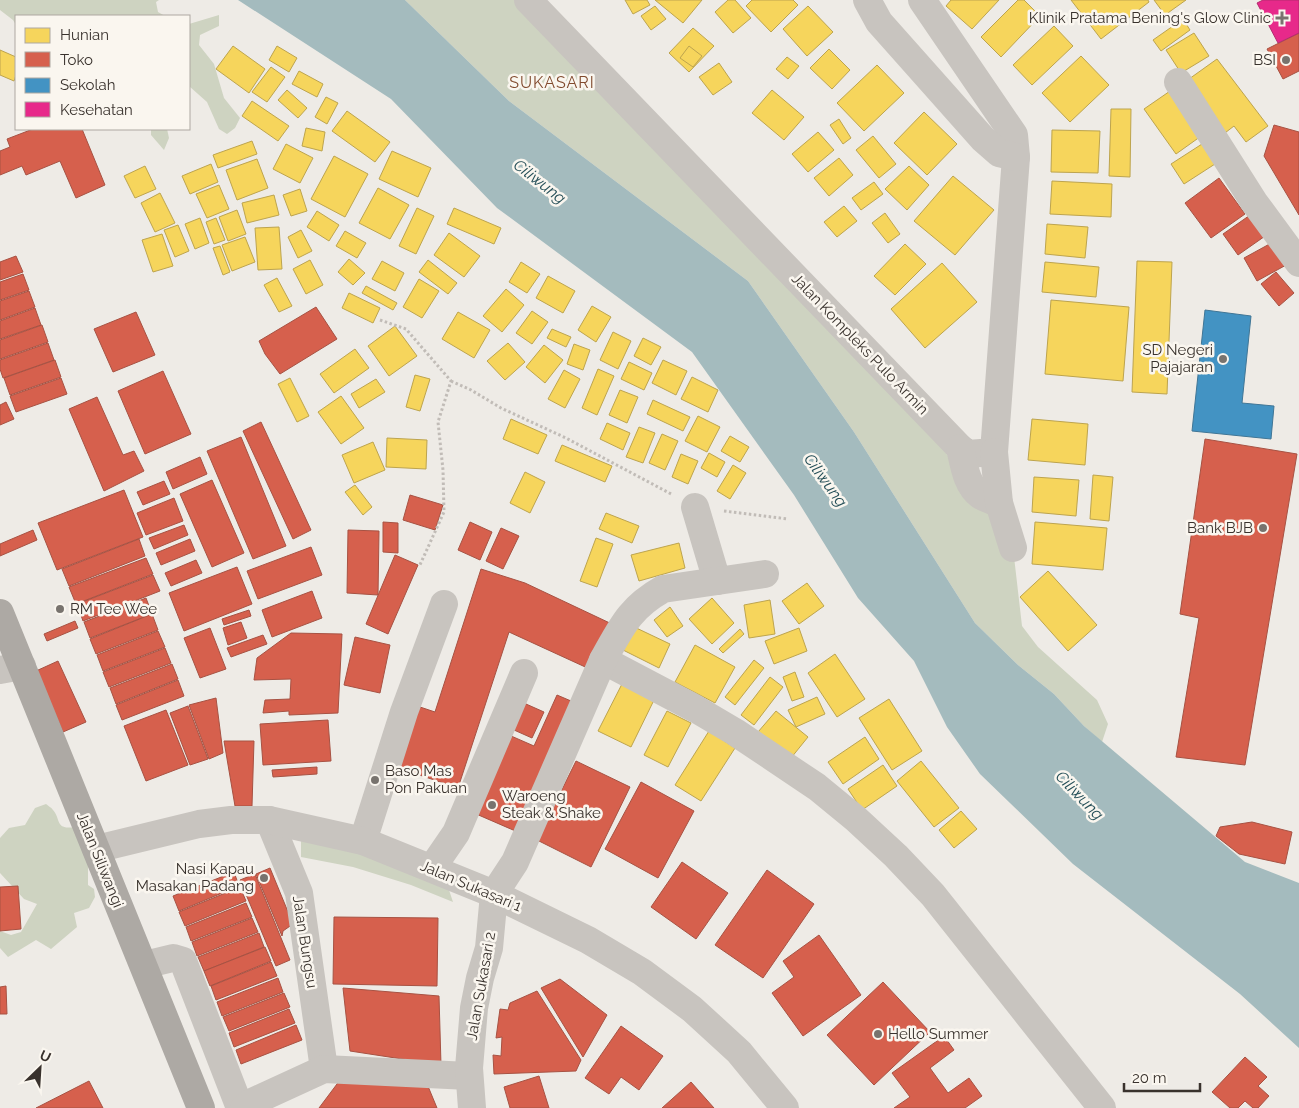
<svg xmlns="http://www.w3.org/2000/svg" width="1299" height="1108" font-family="Raleway,sans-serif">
	<rect width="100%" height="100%" fill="#eeebe6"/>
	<g fill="#ced3c1">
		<polygon points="0,0 159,0 156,2 158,12 165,16 16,16 16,25 13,20 0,10"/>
		<polygon points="405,0 528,0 893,378 1013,548 1022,626 1038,647 1097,700 1108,724 1102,742 1084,726 1054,694 1018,665 975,623 854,432 748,281 509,101"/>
		<polygon points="219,15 219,26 200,35 199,45 214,64 224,98 240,118 235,128 227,134 219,129 207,102 189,86 189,24"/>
		<polygon points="151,129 167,129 169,138 164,150 151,135"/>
		<path d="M46,804C48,806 51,807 53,810C61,819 55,830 74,827L92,861L88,868V885L94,889L95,897L89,908L74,913L77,927L51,949L36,940L8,957L0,948V931L11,935L21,932L37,904L24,899L0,873V838L9,828L25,825L35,808Z"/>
		<polygon points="301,841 346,847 449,890 453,902 411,885 353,867 301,857"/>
	</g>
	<polygon fill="#a4bbbe" points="238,0 405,0 509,101 748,281 854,432 975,623 1018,665 1054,694 1084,726 1245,862 1299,883 1299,1048 1240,994 1073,864 980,774 947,727 914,661 858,598 794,495 692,352 497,208 391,99"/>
	<g fill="#f6d55c" stroke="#bda44e">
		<polygon points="625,0 647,0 650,5 633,14"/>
		<polygon points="655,0 702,0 683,23"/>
		<polygon points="728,0 735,0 751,18 733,33 715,12"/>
		<polygon points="752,0 793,0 798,5 771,32 746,6"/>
		<polygon points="951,0 999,0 972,29 946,6"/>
		<polygon points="1018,0 1024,0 1040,16 1001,57 981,37"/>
		<polygon points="1071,0 1148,0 1149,2 1101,39"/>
		<polygon points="1154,0 1186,0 1165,15"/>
		<polygon points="655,6 666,19 651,30 641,16"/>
		<polygon points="808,6 833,32 807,56 783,29"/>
		<polygon points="1183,19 1190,30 1161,51 1153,40"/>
		<polygon points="1054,26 1073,46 1032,85 1013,65"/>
		<polygon points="693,28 714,46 689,72 669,53"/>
		<polygon points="1194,33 1209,56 1181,73 1166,50"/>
		<polygon points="233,46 265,69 249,93 216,69"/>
		<polygon points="277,46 297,58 289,72 269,60"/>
		<polygon points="689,46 702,56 693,67 680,58"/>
		<polygon points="829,49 850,70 832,89 810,68"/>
		<polygon points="0,50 16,57 16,75 14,81 0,75"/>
		<polygon points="1081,56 1109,85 1070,122 1042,93"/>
		<polygon points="787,57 799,66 788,79 776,69"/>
		<polygon points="1217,59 1268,126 1246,142 1234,126 1221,136 1182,84"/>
		<polygon points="719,63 732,82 713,95 699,77"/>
		<polygon points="877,65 904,93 864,131 837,103"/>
		<polygon points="271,67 285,77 267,102 252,92"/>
		<polygon points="299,71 323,84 317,97 292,84"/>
		<polygon points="1173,89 1204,134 1176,154 1144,109"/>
		<polygon points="287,90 307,108 298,118 278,100"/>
		<polygon points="772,90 804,117 784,140 752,113"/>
		<polygon points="326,97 338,103 327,124 315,117"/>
		<polygon points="252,101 289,126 278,141 242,116"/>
		<polygon points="1111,109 1131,109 1130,177 1109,176"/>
		<polygon points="347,111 390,142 375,162 332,131"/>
		<polygon points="924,112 957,144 927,175 894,143"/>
		<polygon points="839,119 851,138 843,144 830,125"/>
		<polygon points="306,128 325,132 322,151 302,146"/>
		<polygon points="1052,130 1100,131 1098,173 1051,172"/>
		<polygon points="818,132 834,150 808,172 792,154"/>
		<polygon points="873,136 896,164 879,178 856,150"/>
		<polygon points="252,141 257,154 218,168 213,155"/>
		<polygon points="286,144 313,158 300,183 273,169"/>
		<polygon points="1202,144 1215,164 1184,184 1171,164"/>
		<polygon points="392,151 431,168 418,197 379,179"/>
		<polygon points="334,156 368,174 345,217 311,199"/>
		<polygon points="839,158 853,175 829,196 814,178"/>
		<polygon points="257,159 268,188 237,200 226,170"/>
		<polygon points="211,164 218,182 190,194 182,176"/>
		<polygon points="145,166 156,189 135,198 124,176"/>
		<polygon points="909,166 929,185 907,210 885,189"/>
		<polygon points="953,176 994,210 955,255 914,221"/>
		<polygon points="1052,181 1112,184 1111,217 1050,214"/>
		<polygon points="874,182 883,194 861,210 852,198"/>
		<polygon points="219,185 229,209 207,218 196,194"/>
		<polygon points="378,188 409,205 390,239 359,223"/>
		<polygon points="300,189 307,211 291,216 283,195"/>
		<polygon points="160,193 175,223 155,232 141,203"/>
		<polygon points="274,195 279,215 247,223 242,203"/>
		<polygon points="844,206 857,221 837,237 824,222"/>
		<polygon points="417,208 434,216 416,254 399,246"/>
		<polygon points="454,208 501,228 494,244 447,224"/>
		<polygon points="237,210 246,234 228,241 219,217"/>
		<polygon points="317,211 339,225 329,241 307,227"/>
		<polygon points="885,213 900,234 888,243 872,223"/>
		<polygon points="200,218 209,243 195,249 185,224"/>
		<polygon points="216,218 225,240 214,244 206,222"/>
		<polygon points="1047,224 1088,227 1085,258 1045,254"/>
		<polygon points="178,225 189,251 175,257 164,230"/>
		<polygon points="279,227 282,269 258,270 255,228"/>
		<polygon points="301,230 312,251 298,258 288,237"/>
		<polygon points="345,231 366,243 357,258 336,246"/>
		<polygon points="449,233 480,256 464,277 434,255"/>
		<polygon points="162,234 173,266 153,272 142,240"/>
		<polygon points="245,237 255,262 232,271 222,245"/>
		<polygon points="905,244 926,264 895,295 874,276"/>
		<polygon points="220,246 230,272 223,275 213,248"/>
		<polygon points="349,259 365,273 353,285 338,272"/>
		<polygon points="310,260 323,285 306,294 293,269"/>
		<polygon points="428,260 457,283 448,294 419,272"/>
		<polygon points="382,261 404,273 395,291 372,279"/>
		<polygon points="1137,261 1172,262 1167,394 1132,392"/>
		<polygon points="521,262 540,274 527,293 509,282"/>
		<polygon points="1045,262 1099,267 1096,297 1042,292"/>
		<polygon points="942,263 977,302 925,348 891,309"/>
		<polygon points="548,276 575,291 563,313 536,298"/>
		<polygon points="277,278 292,306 279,312 264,285"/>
		<polygon points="419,279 439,291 422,318 403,307"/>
		<polygon points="366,286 397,303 393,310 362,293"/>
		<polygon points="506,289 524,305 502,332 483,316"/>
		<polygon points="349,293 380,308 373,323 342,308"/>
		<polygon points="1051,300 1129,307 1123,381 1045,374"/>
		<polygon points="592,306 611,317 596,342 578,330"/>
		<polygon points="532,311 548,322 532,344 516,333"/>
		<polygon points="458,312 490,330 474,358 442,339"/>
		<polygon points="395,326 417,356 389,376 368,346"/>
		<polygon points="552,329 571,337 566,347 547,338"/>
		<polygon points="613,332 631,341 618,369 600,360"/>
		<polygon points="643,338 661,347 651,365 634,356"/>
		<polygon points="508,343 525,362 505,380 487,361"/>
		<polygon points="574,344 590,350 583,370 567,364"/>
		<polygon points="544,345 563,360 545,383 526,367"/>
		<polygon points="355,349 369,368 334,393 320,374"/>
		<polygon points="663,360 687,371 676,395 652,383"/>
		<polygon points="629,362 652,373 644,390 621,379"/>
		<polygon points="598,369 614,376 597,415 582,408"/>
		<polygon points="564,370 580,379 565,408 548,399"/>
		<polygon points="415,375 430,379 420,411 406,407"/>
		<polygon points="692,377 718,390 708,412 681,399"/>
		<polygon points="290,378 309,416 297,422 278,384"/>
		<polygon points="376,379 385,392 359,408 351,394"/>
		<polygon points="620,390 638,397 627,423 609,415"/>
		<polygon points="341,396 364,428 341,444 318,412"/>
		<polygon points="653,400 690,417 683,431 647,414"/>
		<polygon points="698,416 720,427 707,452 685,441"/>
		<polygon points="511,419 547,435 538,454 503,439"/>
		<polygon points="1032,419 1088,424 1085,465 1028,460"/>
		<polygon points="607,423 630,433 623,450 600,439"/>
		<polygon points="639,427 655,433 643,463 626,457"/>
		<polygon points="662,434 678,441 665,470 649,463"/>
		<polygon points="730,436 749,447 740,462 721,451"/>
		<polygon points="387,438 427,440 426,469 386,467"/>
		<polygon points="373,442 385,470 354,483 342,455"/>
		<polygon points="562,445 612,466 605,482 555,461"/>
		<polygon points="709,453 725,462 717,477 701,468"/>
		<polygon points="681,454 698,461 688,484 672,477"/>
		<polygon points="733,465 746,473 730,499 717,491"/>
		<polygon points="525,472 545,482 530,513 510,503"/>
		<polygon points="1093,475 1113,477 1109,521 1090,519"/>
		<polygon points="1034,477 1079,480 1076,516 1032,512"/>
		<polygon points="355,485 372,507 363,515 345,492"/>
		<polygon points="606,513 639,526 632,543 599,529"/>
		<polygon points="1035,522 1107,528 1103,570 1032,564"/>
		<polygon points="596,538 613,544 597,587 580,581"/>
		<polygon points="679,543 685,568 639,581 631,555"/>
		<polygon points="1048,571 1097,625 1068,651 1020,597"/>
		<polygon points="807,583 824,606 799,624 782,601"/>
		<polygon points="712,598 734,623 712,644 689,619"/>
		<polygon points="770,600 775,634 749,638 744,605"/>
		<polygon points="670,607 683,626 667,637 654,620"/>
		<polygon points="630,625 670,644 659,668 621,649"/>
		<polygon points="799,628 807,651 774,664 765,641"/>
		<polygon points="740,629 744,634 723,653 719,649"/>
		<polygon points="695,645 735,667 715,703 675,682"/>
		<polygon points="835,654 865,699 837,717 808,673"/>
		<polygon points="754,660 764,668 735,705 725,697"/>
		<polygon points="795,672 804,697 792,701 783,677"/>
		<polygon points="770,677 783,687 754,725 741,715"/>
		<polygon points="623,682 655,698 631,747 598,731"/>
		<polygon points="817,697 825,714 796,727 788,710"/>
		<polygon points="889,699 922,751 892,770 859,718"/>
		<polygon points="667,711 691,723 668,767 644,755"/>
		<polygon points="776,711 808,737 791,758 758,732"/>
		<polygon points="709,731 735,748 701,801 675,785"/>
		<polygon points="865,737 879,759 843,784 828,762"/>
		<polygon points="921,761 959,808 934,827 897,781"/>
		<polygon points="883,765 897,786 862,810 848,789"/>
		<polygon points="961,811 977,829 954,848 939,830"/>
	</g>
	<g fill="#d6604d" stroke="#a75243">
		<polygon points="1299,33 1299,71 1283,79 1267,49"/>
		<polygon points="1274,125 1299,132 1299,215 1264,156"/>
		<polygon points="33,129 82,129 105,185 76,198 60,161 26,175 22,166 0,175 0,151 10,147 7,139"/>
		<polygon points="1219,178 1245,214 1211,238 1185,203"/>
		<polygon points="1253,213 1268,234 1238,255 1223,234"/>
		<polygon points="1275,241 1288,264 1257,281 1244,258"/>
		<polygon points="16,256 23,272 0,280 0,262"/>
		<polygon points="1276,272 1294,293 1279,306 1261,284"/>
		<polygon points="23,274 29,290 0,300 0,282"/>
		<polygon points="29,291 35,307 0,320 0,301"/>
		<polygon points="316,307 337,339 280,374 265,354 259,341"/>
		<polygon points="35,308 41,325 0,339 0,321"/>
		<polygon points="136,312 155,355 113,372 94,329"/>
		<polygon points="42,325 48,342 0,359 0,340"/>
		<polygon points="48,343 54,360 3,378 0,369 0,360"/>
		<polygon points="55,360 61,377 10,395 4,378"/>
		<polygon points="163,371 191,434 145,454 118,391"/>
		<polygon points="61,378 67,394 16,412 10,396"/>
		<polygon points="97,397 123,455 134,451 144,471 104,491 69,409"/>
		<polygon points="6,402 14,419 0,425 0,405"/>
		<polygon points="261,422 311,530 293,539 243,431"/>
		<polygon points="241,437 286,546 253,559 207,451"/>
		<polygon points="1205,439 1297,454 1245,765 1176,757 1199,618 1180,614"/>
		<polygon points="200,457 207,474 173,489 166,472"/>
		<polygon points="212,480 244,553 212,567 180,494"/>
		<polygon points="164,481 170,494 143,505 137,492"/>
		<polygon points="124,490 143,537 57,570 38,523"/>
		<polygon points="410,495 443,505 435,530 403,520"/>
		<polygon points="174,498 183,521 146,535 137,513"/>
		<polygon points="383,522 398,523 398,553 383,552"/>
		<polygon points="470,522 492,532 480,560 458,550"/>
		<polygon points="184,525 188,535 154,549 149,538"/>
		<polygon points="501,528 519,536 503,569 486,561"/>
		<polygon points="33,530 37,540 0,556 0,544"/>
		<polygon points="348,530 379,531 378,595 347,593"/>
		<polygon points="139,539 145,556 69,586 62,569"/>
		<polygon points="190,539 195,551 161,565 156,553"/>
		<polygon points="311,547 322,575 258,599 247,571"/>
		<polygon points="395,555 418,565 388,634 366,624"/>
		<polygon points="146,558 153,574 76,604 69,587"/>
		<polygon points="196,560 202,573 171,586 165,573"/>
		<polygon points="237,567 252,604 184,631 169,593"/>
		<polygon points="481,569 525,583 614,625 594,671 509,632 458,788 390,765 411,704 435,712"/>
		<polygon points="153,575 160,591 83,621 77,604"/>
		<polygon points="312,591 322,618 272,637 262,610"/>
		<polygon points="146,598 152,614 90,638 84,622"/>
		<polygon points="249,610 251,616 224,625 222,619"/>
		<polygon points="152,614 158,630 96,654 90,639"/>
		<polygon points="75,621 78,628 47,641 44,634"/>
		<polygon points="241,622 247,638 228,645 223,628"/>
		<polygon points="210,628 226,669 200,678 184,638"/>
		<polygon points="158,631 165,647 103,671 97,655"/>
		<polygon points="291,633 342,634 338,713 289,715 289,711 263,713 265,700 290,699 291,679 254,680 257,658"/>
		<polygon points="263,635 267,644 231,657 227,648"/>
		<polygon points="355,637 390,645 380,693 344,685"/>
		<polygon points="165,648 171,663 109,687 103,672"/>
		<polygon points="58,661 86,722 63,732 36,671"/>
		<polygon points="172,664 178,679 116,704 110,688"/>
		<polygon points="178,680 184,696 122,720 116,705"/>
		<polygon points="557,695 578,704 520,833 467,810 502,732 534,746"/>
		<polygon points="216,698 223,753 209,759 189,705"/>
		<polygon points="517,700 544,712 532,738 505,726"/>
		<polygon points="188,706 208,759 190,765 170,713"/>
		<polygon points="166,710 188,765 146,781 124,726"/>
		<polygon points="328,720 331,761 263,765 260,724"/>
		<polygon points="224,741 254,741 252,806 235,806"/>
		<polygon points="576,761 630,787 591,867 537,840"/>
		<polygon points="317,767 317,774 273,777 272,770"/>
		<polygon points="641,782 694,811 658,878 605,849"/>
		<polygon points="1252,822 1292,832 1285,864 1239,854 1216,836 1220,827"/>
		<polygon points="682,862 728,893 696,939 651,907"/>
		<polygon points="270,868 293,924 283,931 282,936 256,874"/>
		<polygon points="767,870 814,904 763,978 715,945"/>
		<polygon points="234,872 239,886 179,911 173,896"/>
		<polygon points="255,874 290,960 276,966 240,880"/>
		<polygon points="18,886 21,929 0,931 0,887"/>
		<polygon points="240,887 246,901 185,926 179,912"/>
		<polygon points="246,903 252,917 191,941 186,927"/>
		<polygon points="334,917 438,918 437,986 333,984"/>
		<polygon points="252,918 258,932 197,956 192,942"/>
		<polygon points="259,933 264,947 204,971 198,957"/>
		<polygon points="819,935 861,995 803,1036 772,993 794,977 783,961"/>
		<polygon points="265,947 271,961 210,986 204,971"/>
		<polygon points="271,962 277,976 216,1000 211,986"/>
		<polygon points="278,978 283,992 222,1016 217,1002"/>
		<polygon points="560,979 607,1015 583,1057 541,988"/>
		<polygon points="883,982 930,1032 874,1085 827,1035"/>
		<polygon points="6,986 7,1014 0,1014 0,987"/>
		<polygon points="343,988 439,996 441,1065 350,1051"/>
		<polygon points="537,991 581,1060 576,1071 494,1074 493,1055 501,1056 502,1037 496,1038 500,1009 508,1010 510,1003"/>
		<polygon points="284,993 290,1007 229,1031 223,1017"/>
		<polygon points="289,1009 295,1023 234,1047 229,1033"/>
		<polygon points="296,1025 302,1040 241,1064 236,1050"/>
		<polygon points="621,1026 663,1056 639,1090 621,1077 609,1094 585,1078"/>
		<polygon points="944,1036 954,1050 930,1068 948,1093 969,1078 982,1096 965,1108 894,1108 910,1097 892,1073"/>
		<polygon points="1245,1057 1267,1077 1258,1086 1269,1096 1258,1108 1253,1108 1245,1101 1238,1108 1230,1108 1212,1092"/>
		<polygon points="346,1072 425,1079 437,1108 319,1108"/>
		<polygon points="539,1076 549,1108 510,1108 504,1087"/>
		<polygon points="89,1081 103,1108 36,1108"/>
		<polygon points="691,1082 714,1108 662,1108"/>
	</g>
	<polygon fill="#4393c3" stroke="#407696" points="1205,310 1251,316 1242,403 1274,406 1271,439 1192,431"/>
	<polygon fill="#e7298a" stroke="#b32c6e" points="1263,0 1299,0 1299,33 1278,43 1257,3"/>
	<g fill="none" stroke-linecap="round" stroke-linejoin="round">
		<g stroke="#c1bcb7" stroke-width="3" stroke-dasharray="2.5 2.5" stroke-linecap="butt">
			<polyline points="380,320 406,329 451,381 438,422 443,470 444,512 419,567"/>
			<polyline points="451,381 471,390 501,408 566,438 673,495"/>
			<polyline points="724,511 788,519"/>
		</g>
		<g stroke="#c8c4bf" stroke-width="28">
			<polyline points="528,0 960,448 968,454 994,452 1016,157 1014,135 922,0"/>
			<polyline points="867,0 879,22 983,139 999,153 1016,157"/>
			<polyline points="1178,82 1254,202 1299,263"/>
			<path d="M960,448C964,464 966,485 980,495C986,499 993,501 999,503"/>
			<polyline points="994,452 999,503 1013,548"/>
			<polyline points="695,507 717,581"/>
			<polyline points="603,660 696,709 735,732 817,787 856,819 896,856 933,895 1102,1108"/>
			<polyline points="0,670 22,666"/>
			<polyline points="269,820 299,893 324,1069"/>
			<polyline points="363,841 404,712 444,604"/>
			<polyline points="96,849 199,824 231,820 269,820 363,841 494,894 588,940 642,972 692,1009 739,1052 785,1108"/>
			<polyline points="432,868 456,833 524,673"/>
			<polyline points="144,965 173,958 183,961 240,1108"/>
			<polyline points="244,1108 250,1103 324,1069 469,1076"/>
			<path d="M472,1108L469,1068L474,1008L480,978L489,948L494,894L515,862L603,660C621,628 629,608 663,589L765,574"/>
		</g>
		<polyline stroke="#ada9a4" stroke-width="28" points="0,613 201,1108"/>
	</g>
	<g fill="#78736e" stroke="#faf6ef" stroke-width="2">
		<path d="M1279.5 10.5h5v5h5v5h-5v5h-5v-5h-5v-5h5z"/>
		<circle cx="1286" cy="60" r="5"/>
		<circle cx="1223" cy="359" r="5"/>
		<circle cx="1263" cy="528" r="5"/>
		<circle cx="60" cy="609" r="5"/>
		<circle cx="375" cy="780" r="5"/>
		<circle cx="492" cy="805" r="5"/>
		<circle cx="264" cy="878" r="5"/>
		<circle cx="878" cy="1034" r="5"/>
	</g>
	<g text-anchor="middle" stroke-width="5" stroke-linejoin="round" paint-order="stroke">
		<g font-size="15" fill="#39322d" stroke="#faf6ef" text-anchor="end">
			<text x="1271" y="23">Klinik Pratama Bening's Glow Clinic</text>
			<text x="1276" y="65">BSI</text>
			<text x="1213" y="355">SD Negeri<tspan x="1213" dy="17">Pajajaran</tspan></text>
			<text x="1253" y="533">Bank BJB</text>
			<text x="70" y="614" text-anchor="start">RM Tee Wee</text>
			<text x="385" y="776" text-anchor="start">Baso Mas<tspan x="385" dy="17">Pon Pakuan</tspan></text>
			<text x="502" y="801" text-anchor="start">Waroeng<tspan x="502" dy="17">Steak &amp; Shake</tspan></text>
			<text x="254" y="874">Nasi Kapau<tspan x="254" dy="17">Masakan Padang</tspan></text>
			<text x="888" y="1039" text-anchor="start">Hello Summer</text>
		</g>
		<g font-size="15" fill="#39322d" stroke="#faf6ef">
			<text transform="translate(860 344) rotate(46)" y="5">Jalan Kompleks Pulo Armin</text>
			<text transform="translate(100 860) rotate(68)" y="5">Jalan Siliwangi</text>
			<text transform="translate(471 886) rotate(23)" y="5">Jalan Sukasari 1</text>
			<text transform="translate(305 942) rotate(81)" y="5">Jalan Bungsu</text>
			<text transform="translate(481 986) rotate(-80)" y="5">Jalan Sukasari 2</text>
		</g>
		<g font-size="16" letter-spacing="1" fill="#814a2d" stroke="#faf6ef">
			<text x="552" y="88">SUKASARI</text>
		</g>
		<g font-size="16" font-style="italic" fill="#254f58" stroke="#faf6ef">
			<text transform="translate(540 181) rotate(38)" y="6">Ciliwung</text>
			<text transform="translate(826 480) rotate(54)" y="6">Ciliwung</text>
			<text transform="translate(1080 795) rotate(46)" y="6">Ciliwung</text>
		</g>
	</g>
	<rect x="15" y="15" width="175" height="115" fill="#faf6ef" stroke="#ada8a1"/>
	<rect x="25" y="28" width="25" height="15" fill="#f6d55c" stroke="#ada8a1"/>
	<text x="60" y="40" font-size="15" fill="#39322d">Hunian</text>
	<rect x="25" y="52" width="25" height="15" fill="#d6604d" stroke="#ada8a1"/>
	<text x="60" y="65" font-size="15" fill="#39322d">Toko</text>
	<rect x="25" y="78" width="25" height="15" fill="#4393c3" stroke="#ada8a1"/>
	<text x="60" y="90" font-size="15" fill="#39322d">Sekolah</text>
	<rect x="25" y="102" width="25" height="15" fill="#e7298a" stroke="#ada8a1"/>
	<text x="60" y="115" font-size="15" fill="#39322d">Kesehatan</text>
	<g transform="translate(40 1068) rotate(25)" stroke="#faf6ef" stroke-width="4" paint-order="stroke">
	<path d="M0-4L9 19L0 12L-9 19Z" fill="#39322d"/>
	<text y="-8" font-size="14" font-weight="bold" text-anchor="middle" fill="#39322d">U</text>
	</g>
	<path d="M1124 1083v8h76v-8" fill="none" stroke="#39322d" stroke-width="2.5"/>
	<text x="1132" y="1083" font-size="15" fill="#39322d" stroke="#faf6ef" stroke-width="4" paint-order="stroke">20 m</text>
</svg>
